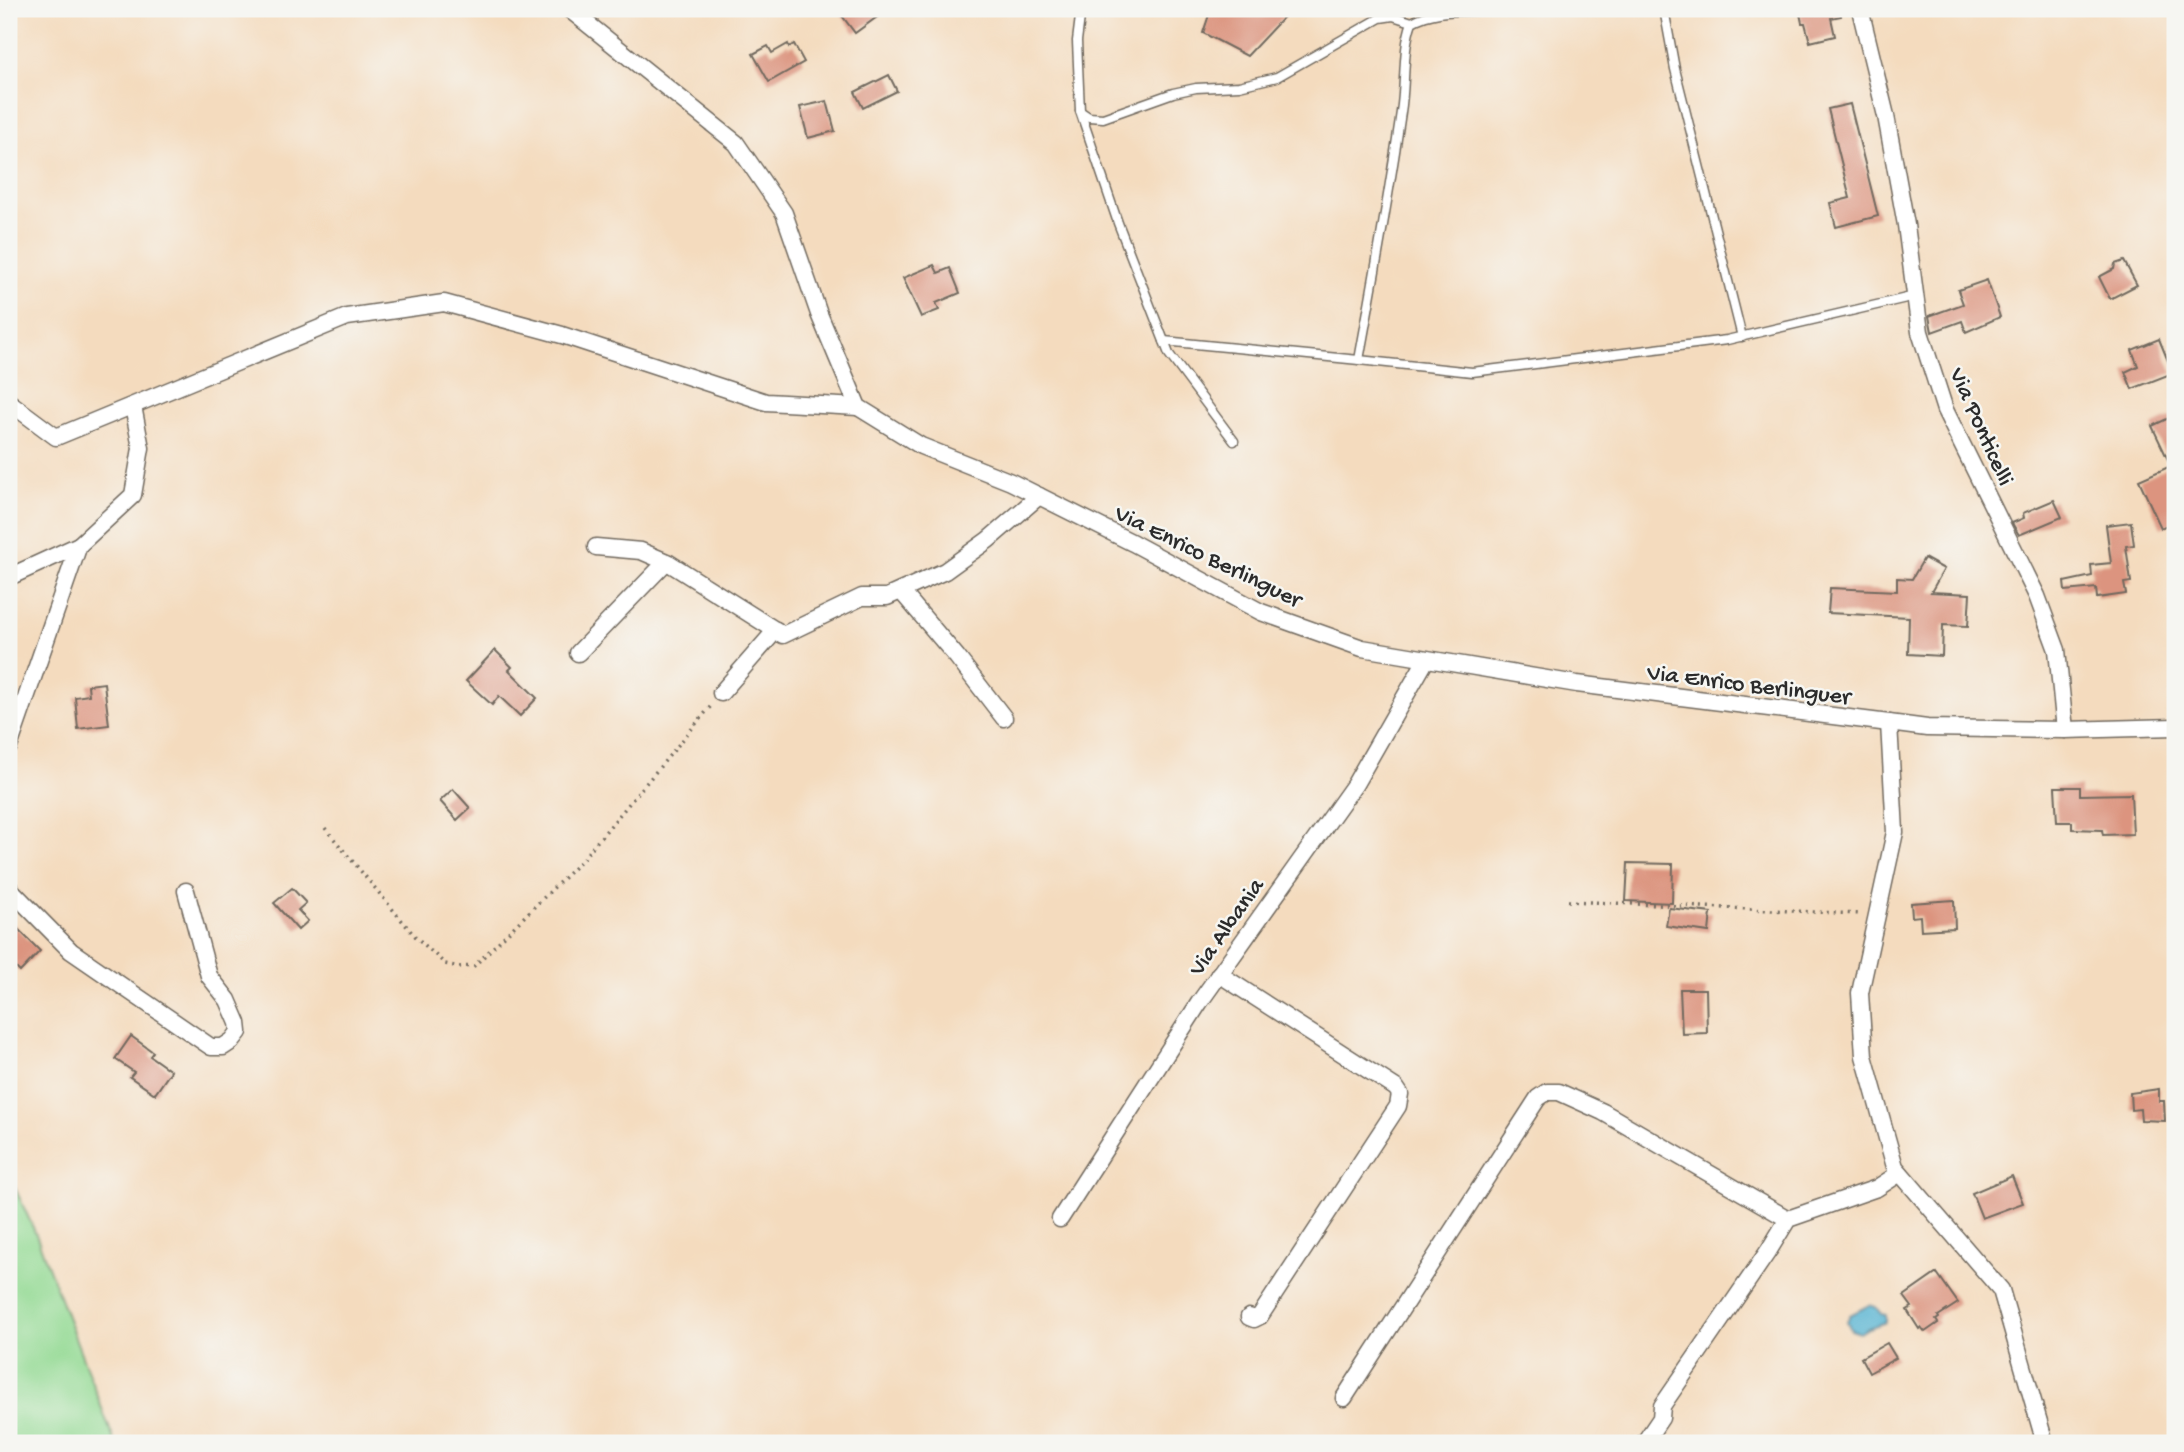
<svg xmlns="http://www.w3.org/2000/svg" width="2184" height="1452" font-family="'Gochi Hand',sans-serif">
	<rect width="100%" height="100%" fill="#f6f6f2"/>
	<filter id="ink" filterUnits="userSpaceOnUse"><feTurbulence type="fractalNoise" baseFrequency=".0143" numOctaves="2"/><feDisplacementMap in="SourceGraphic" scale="14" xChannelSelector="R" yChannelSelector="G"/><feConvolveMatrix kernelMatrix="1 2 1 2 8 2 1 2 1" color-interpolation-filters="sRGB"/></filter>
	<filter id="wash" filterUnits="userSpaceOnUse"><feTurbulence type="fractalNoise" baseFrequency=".00686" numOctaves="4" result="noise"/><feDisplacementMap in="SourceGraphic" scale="28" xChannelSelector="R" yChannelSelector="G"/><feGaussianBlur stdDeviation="1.57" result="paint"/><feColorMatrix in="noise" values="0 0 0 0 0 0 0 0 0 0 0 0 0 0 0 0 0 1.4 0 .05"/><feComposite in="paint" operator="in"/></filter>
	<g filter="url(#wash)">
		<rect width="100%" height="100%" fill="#f4dbbe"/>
		<polygon fill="#94da94" stroke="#608260" stroke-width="2" points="9,1175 35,1232 115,1443 9,1443"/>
		<polygon fill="#51b1d0" stroke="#3e6e7e" stroke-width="2" points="1869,1305 1876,1307 1881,1314 1886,1315 1886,1322 1868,1328 1860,1333 1851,1330 1847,1321 1850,1315"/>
		<g id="blocks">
			<g fill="#dc947f">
				<polygon points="837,9 888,9 855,33"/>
				<polygon points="1211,9 1291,9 1247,56 1203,33"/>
				<polygon points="1799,9 1840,9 1841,16 1831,18 1835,36 1810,42 1805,23 1802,23"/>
				<polygon points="788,44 789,47 794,44 804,62 769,82 753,54 768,46 772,53"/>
				<polygon points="889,75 897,91 863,108 855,92"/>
				<polygon points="827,101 835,131 808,138 800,107"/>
				<polygon points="1850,104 1878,216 1836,227 1830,203 1850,198 1828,109"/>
				<polygon points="2124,261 2137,285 2110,299 2099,277 2114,269 2115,264"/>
				<polygon points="934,265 938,273 950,268 960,293 936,303 939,310 921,317 903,278"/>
				<polygon points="1987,280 2000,317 1966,332 1962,321 1932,332 1929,316 1963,304 1958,290"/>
				<polygon points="2159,339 2173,373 2132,389 2125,372 2138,366 2132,350"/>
				<polygon points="2175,415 2175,521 2161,528 2139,480 2171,466 2152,426"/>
				<polygon points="2054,500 2062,517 2019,535 2012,523 2024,518 2023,513"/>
				<polygon points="2131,522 2134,545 2126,546 2131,582 2124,583 2126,594 2097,598 2096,588 2065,591 2064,582 2092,576 2091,565 2111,563 2106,525"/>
				<polygon points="1924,558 1944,569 1931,592 1970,594 1968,626 1943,625 1942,656 1908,654 1909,617 1828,613 1830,588 1897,591 1897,578 1912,579"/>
				<polygon points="495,650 512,667 509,670 537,698 520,716 499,696 492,705 466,681"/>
				<polygon points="104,683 109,725 78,729 75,697 89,695 88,685"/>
				<polygon points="2055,787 2080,787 2080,795 2131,794 2133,834 2103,835 2102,830 2072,829 2072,822 2057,822"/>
				<polygon points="453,789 470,808 457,820 440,801"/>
				<polygon points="1628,863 1673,864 1672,903 1626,901"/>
				<polygon points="292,888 306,903 298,910 308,921 298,930 274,903"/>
				<polygon points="1954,900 1955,928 1921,930 1920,916 1912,917 1911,903"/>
				<polygon points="1669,908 1711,913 1709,932 1666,926"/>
				<polygon points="9,920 40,951 20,972 9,961"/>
				<polygon points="1680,989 1706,989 1707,1033 1682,1034"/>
				<polygon points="131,1036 153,1052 150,1056 171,1071 155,1094 130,1077 134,1072 115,1059"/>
				<polygon points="2159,1089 2159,1101 2164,1101 2165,1121 2141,1120 2140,1109 2131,1110 2130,1093"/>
				<polygon points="2012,1176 2023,1203 1982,1218 1972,1193"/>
				<polygon points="1937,1273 1958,1303 1938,1316 1939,1318 1936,1320 1938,1323 1925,1332 1921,1327 1919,1329 1907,1310 1912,1307 1904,1296"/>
				<polygon points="1887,1343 1896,1358 1869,1373 1861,1358"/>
			</g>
		</g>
	</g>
	<g filter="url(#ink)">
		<use href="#blocks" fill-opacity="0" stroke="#71695e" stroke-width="2"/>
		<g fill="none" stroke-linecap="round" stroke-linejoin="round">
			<g stroke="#71695e" stroke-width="11">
				<g id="lane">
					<polyline points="1081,9 1077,41 1080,111 1089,117 1103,118 1173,93 1196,88 1239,86 1277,77 1380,18 1393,16 1412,22"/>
					<path d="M1499,9C1469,13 1439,7 1412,22C1402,50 1406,82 1401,112C1389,195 1374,278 1359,360L1472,372L1727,340L1915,296"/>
					<polyline points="1664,9 1675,69 1742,337"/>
					<polyline points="1080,111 1118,223 1169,354 1234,441"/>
					<polyline points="1164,341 1359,360"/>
				</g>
			</g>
			<g stroke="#71695e" stroke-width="19">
				<g id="street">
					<polyline points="569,9 736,143 784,213 819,314 858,407 921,446 1011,482 1133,543 1261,612 1362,648 1577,684 1889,723 1927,728 2065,730 2175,727"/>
					<polyline points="1860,9 1886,116 1906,225 1920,332 1945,410 2037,596 2057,650 2065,730"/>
					<polyline points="9,402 56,437 347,317 444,303 562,335 766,402 858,407"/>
					<polyline points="596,547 641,551 669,563 783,635 862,597 887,597 945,571 988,540 1039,496"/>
					<polyline points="9,577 79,545"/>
					<polyline points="901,591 957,657 1004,718"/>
					<polyline points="578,653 666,562"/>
					<polyline points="721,693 776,630"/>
					<polyline points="1889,723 1895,832 1860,993 1864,1056 1895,1167 2001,1290 2045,1443"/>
					<polyline points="9,747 79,545 133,495 141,448 133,406"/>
					<polyline points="9,888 71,951 211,1047 223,1047 232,1041 239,1032 238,1023 228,1000 209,976 186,891"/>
					<polyline points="1219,974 1396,1088 1400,1094 1398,1106 1260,1316 1254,1319 1249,1317"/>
					<polyline points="1060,1219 1199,1003 1355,784 1426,660"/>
					<polyline points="1344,1398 1538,1098 1547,1092 1559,1092 1603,1112 1788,1219"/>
					<polyline points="1644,1443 1661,1418 1662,1406 1769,1250 1788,1219 1877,1188 1900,1173"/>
				</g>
			</g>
			<g stroke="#71695e" stroke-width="3.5" stroke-dasharray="2 5" stroke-linecap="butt">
				<polyline points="325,828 414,935 445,964 459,967 474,966 580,862 711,706"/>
				<polyline points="1568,901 1860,914"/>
			</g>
			<use href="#lane" stroke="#fff" stroke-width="8"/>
			<use href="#street" stroke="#fff" stroke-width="16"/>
		</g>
	</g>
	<g text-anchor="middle" stroke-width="5" stroke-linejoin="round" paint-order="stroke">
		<g font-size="24" fill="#2b2b2b" stroke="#f6f6f2">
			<text transform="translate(1983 426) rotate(66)" y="8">Via Ponticelli</text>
			<text transform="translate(1209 555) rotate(26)" y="8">Via Enrico Berlinguer</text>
			<text transform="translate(1749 683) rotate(7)" y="8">Via Enrico Berlinguer</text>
			<text transform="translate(1225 926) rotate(-55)" y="8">Via Albania</text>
		</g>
	</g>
	<rect width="2184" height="1452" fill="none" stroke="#f6f6f2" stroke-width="35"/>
</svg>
